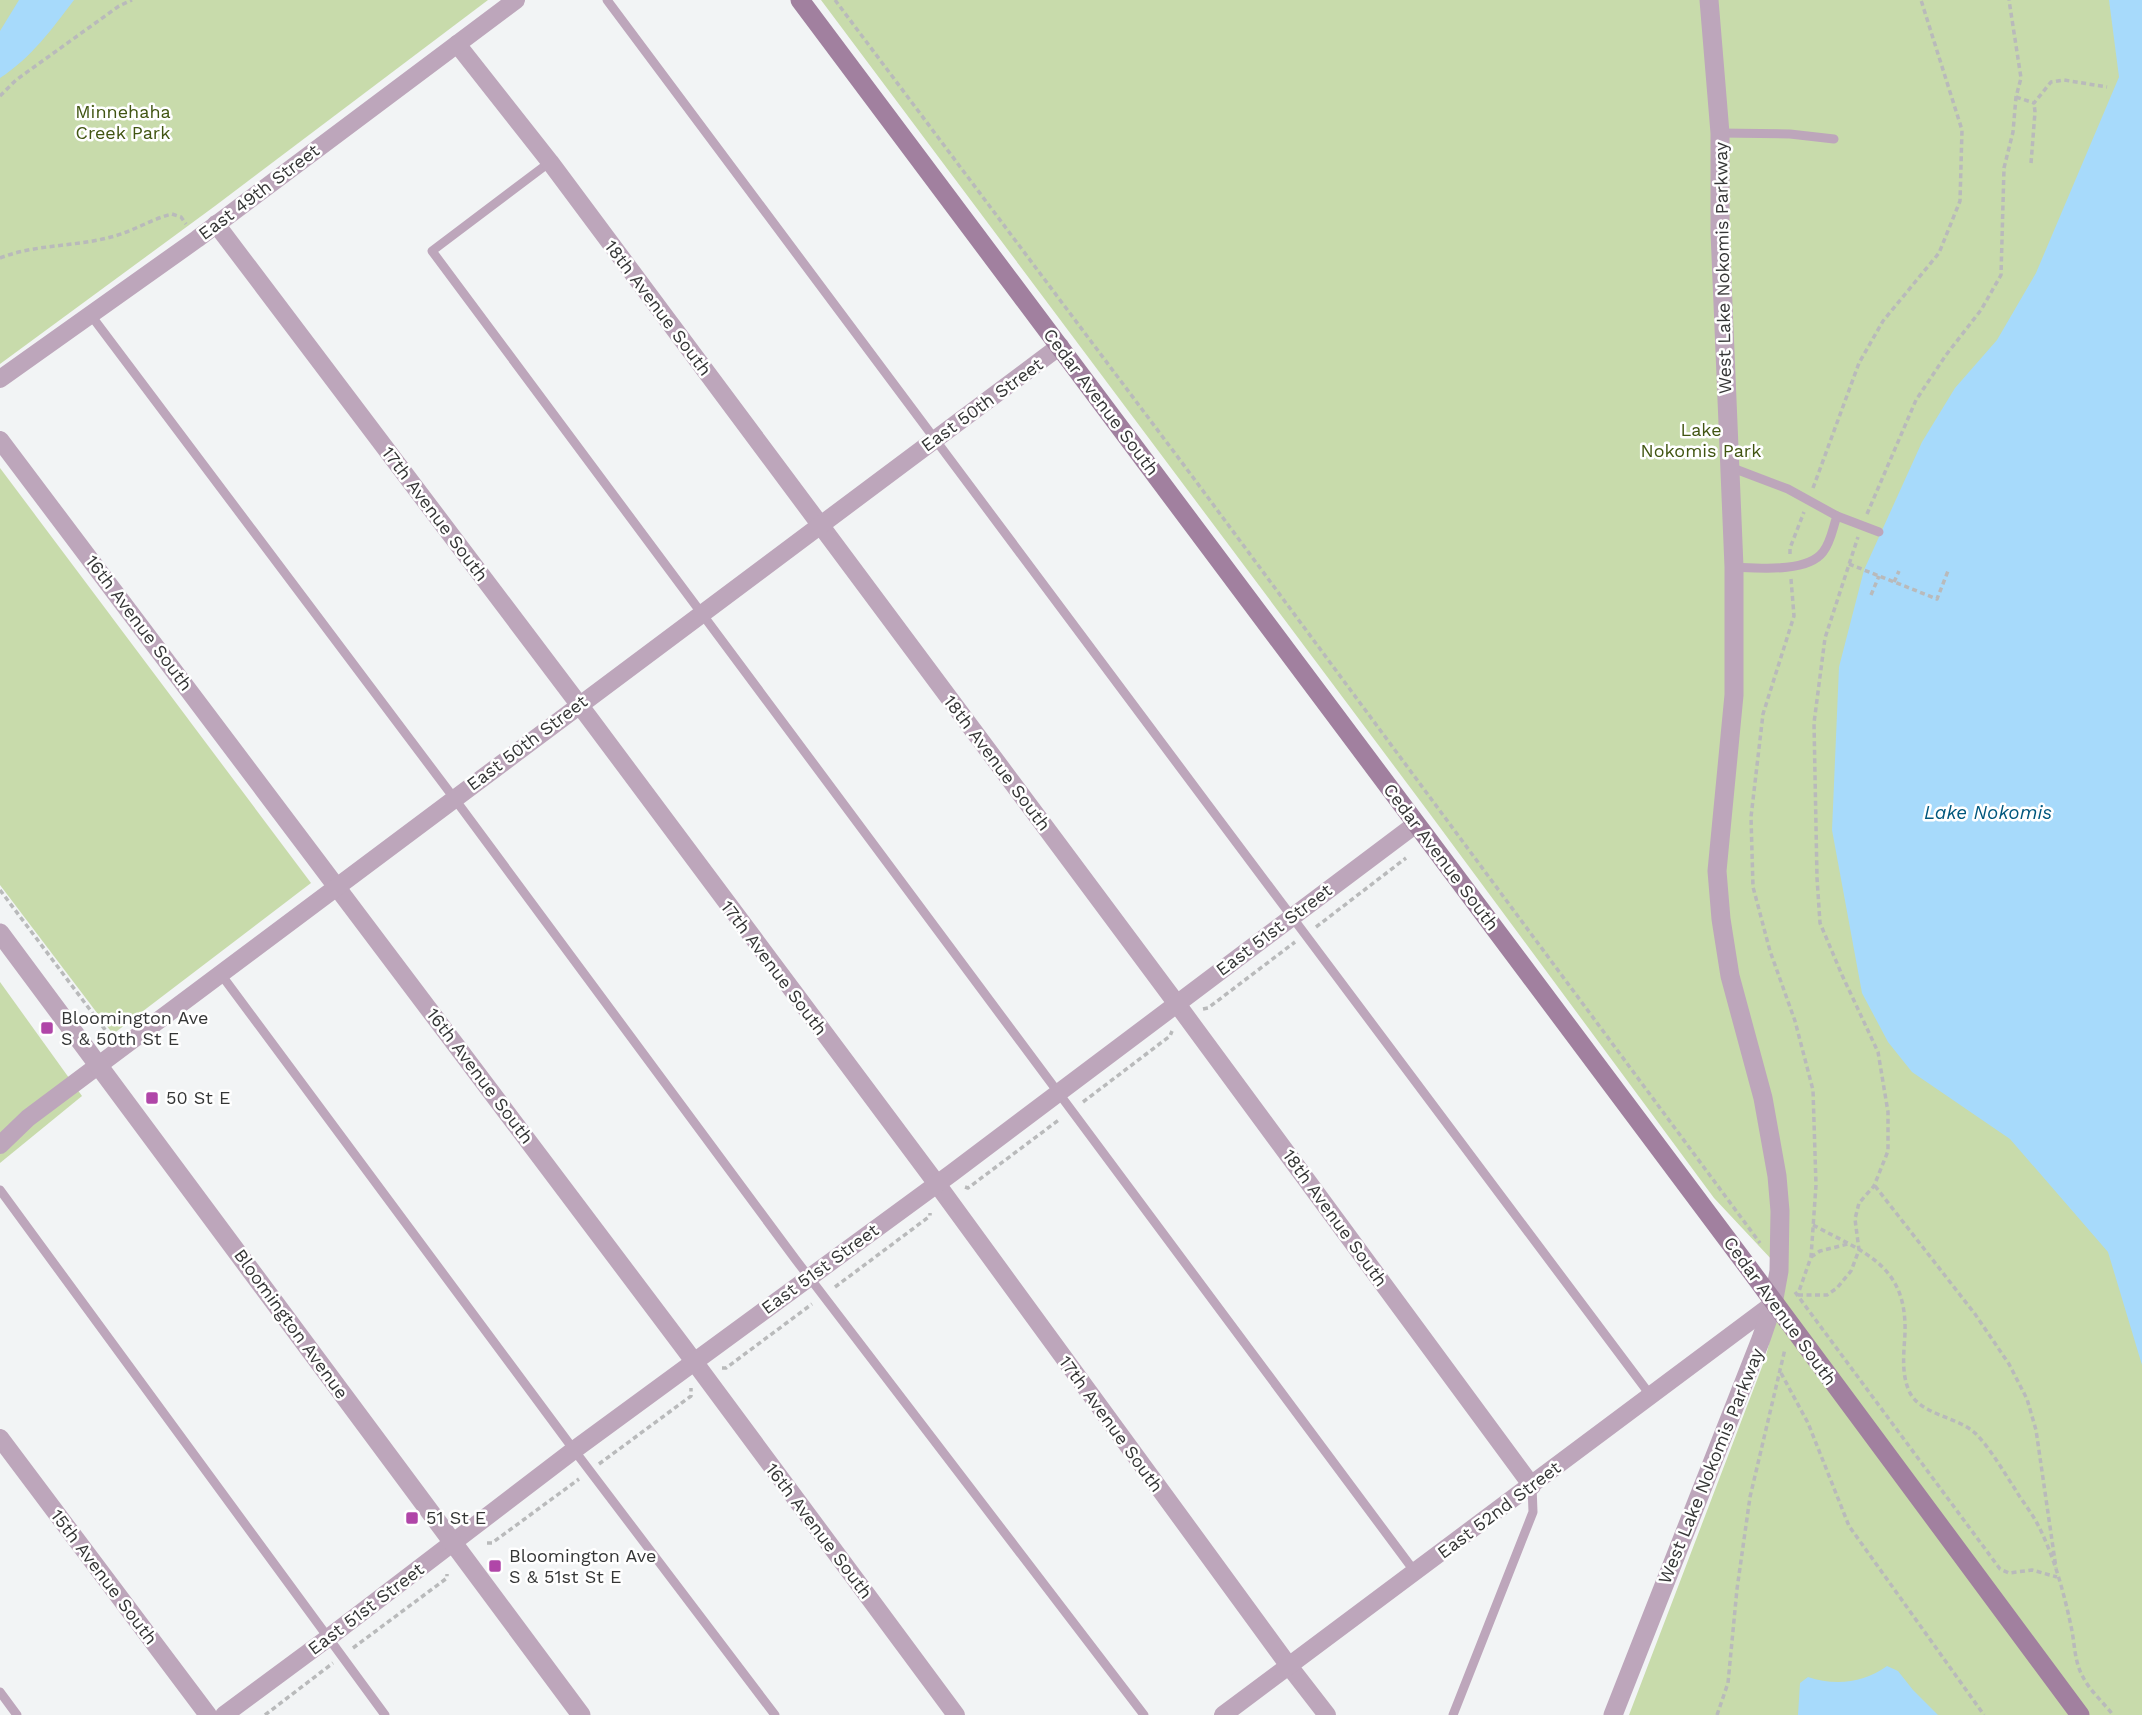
<svg xmlns="http://www.w3.org/2000/svg" width="2142" height="1715" font-family="'Work Sans',sans-serif">
	<rect width="100%" height="100%" fill="#f2f4f5"/>
	<g fill="#c8dbab">
		<polygon points="0,0 488,0 215,206 0,364"/>
		<polygon points="821,0 2142,0 2142,1715 1629,1715 1765,1359 1787,1276 1714,1198 1430,814"/>
		<polygon points="0,468 311,883 113,1034 0,885"/>
		<polygon points="0,982 82,1096 0,1163"/>
	</g>
	<g fill="#a7dafb">
		<path d="M19,0H74C52,29 31,58 0,78V31Z"/>
		<polygon points="2109,0 2142,0 2142,1365 2108,1252 2010,1139 1912,1072 1888,1042 1862,993 1832,830 1839,667 1864,570 1922,442 1955,388 1997,340 2036,273 2119,77"/>
		<path d="M1887,1666L1898,1671L1913,1690L1938,1715H1798L1800,1683L1808,1677C1835,1686 1864,1683 1887,1666Z"/>
	</g>
	<g fill="none" stroke-linecap="round" stroke-linejoin="round">
		<g stroke="#b9babb" stroke-width="3.5" stroke-dasharray="5 3.5" stroke-linecap="butt">
			<polyline points="835,0 1192,476 1760,1243"/>
			<polyline points="0,96 16,80 119,6 132,0"/>
			<polyline points="2016,97 2034,103 2051,82 2064,80 2107,87"/>
			<polyline points="2031,163 2035,112 2034,103"/>
			<path d="M0,258C36,244 74,247 111,237C132,232 151,219 172,214L181,217L186,224"/>
			<polyline points="1813,488 1859,363 1883,321 1939,253 1960,201 1962,130 1921,0"/>
			<polyline points="1867,514 1916,400 1946,355 1981,310 2001,275 2004,168 2013,132 2016,97 2021,78 2009,0"/>
			<polyline points="1790,554 1790,548 1804,512"/>
			<polyline points="1849,564 1937,599 1948,571"/>
			<polyline points="1791,579 1794,616 1763,714 1751,817 1753,887 1770,951 1795,1021 1813,1090 1816,1185 1811,1257 1798,1294"/>
			<polyline points="1894,582 1899,571"/>
			<polyline points="1871,595 1879,576"/>
			<polyline points="0,890 109,1035"/>
			<polyline points="1316,927 1406,858"/>
			<polyline points="1203,1009 1208,1008 1295,942"/>
			<polyline points="1083,1102 1170,1036 1172,1031"/>
			<polyline points="1875,1186 1975,1314 2009,1364 2027,1399 2036,1430 2056,1568"/>
			<polyline points="965,1187 968,1188 1060,1119"/>
			<path d="M1813,1225C1865,1253 1907,1265 1905,1333C1904,1353 1901,1372 1909,1391C1920,1415 1956,1416 1975,1433C1991,1449 2003,1471 2015,1489C2022,1501 2032,1513 2038,1525C2054,1556 2064,1593 2071,1626C2075,1644 2074,1661 2083,1677C2090,1691 2104,1703 2113,1715"/>
			<polyline points="1811,1257 1820,1251 1848,1244"/>
			<polyline points="835,1287 930,1216 930,1213"/>
			<polyline points="1795,1292 2000,1569 2009,1573 2032,1570 2057,1577"/>
			<polyline points="1798,1295 1827,1295 1837,1288 1851,1271 1859,1250 1855,1219 1859,1203 1874,1186 1888,1151 1888,1112 1878,1052 1842,975 1820,923 1817,878 1814,723 1825,638 1858,537"/>
			<polyline points="722,1368 726,1368 812,1304"/>
			<polyline points="1781,1373 1808,1423 1849,1526 1984,1715"/>
			<polyline points="599,1464 691,1396 691,1388"/>
			<polyline points="487,1543 492,1543 579,1479"/>
			<polyline points="353,1648 447,1578 447,1574"/>
			<polyline points="265,1715 333,1663"/>
			<polyline points="1717,1715 1728,1683 1737,1589 1750,1497 1785,1349"/>
		</g>
		<g stroke="#bda6bb" stroke-width="9">
			<path d="M607,0C956,465 1301,932 1651,1396"/>
			<polyline points="1720,133 1790,134 1834,139"/>
			<polyline points="550,162 432,251 1415,1572"/>
			<polyline points="90,314 454,798 796,1260 1144,1715"/>
			<path d="M1730,467L1788,489L1837,516C1833,527 1831,542 1823,552C1807,573 1758,568 1734,567"/>
			<polyline points="1837,516 1879,532"/>
			<polyline points="220,973 574,1450 775,1715"/>
			<polyline points="0,1190 385,1715"/>
			<polyline points="0,1692 17,1715"/>
			<polyline points="1453,1715 1533,1512 1532,1486"/>
		</g>
		<g stroke="#bda6bb" stroke-width="18">
			<polyline points="457,44 550,162 1177,1004 1532,1486"/>
			<polyline points="216,224 590,719 937,1184 1289,1666 1327,1715"/>
			<polyline points="0,379 197,239 516,0"/>
			<polyline points="0,440 684,1348 956,1715"/>
			<polyline points="0,1145 28,1118 1060,346"/>
			<polyline points="0,1438 208,1715"/>
			<polyline points="224,1715 328,1638 574,1450 952,1173 1416,824"/>
			<polyline points="1223,1715 1773,1304"/>
		</g>
		<g stroke="#bda6bb" stroke-width="19">
			<polyline points="0,933 581,1715"/>
			<polyline points="1613,1715 1761,1339 1773,1304 1779,1271 1780,1211 1777,1176 1763,1098 1730,976 1721,919 1717,871 1734,695 1734,567 1720,232 1720,133 1709,0"/>
		</g>
		<polyline stroke="#a1809f" stroke-width="19" points="800,0 1742,1259 2080,1715"/>
	</g>
	<g fill="#b046a8" stroke="#fff" stroke-width="2.5">
		<rect x="40" y="1021" width="14" height="14" rx="3.5"/>
		<rect x="145" y="1091" width="14" height="14" rx="3.5"/>
		<rect x="405" y="1511" width="14" height="14" rx="3.5"/>
		<rect x="488" y="1559" width="14" height="14" rx="3.5"/>
	</g>
	<g text-anchor="middle" stroke-width="5" stroke-linejoin="round" paint-order="stroke">
		<g font-size="18" fill="#415512" stroke="#fff">
			<text x="123" y="118">Minnehaha<tspan x="123" dy="21">Creek Park</tspan></text>
			<text x="1701" y="436">Lake<tspan x="1701" dy="21">Nokomis Park</tspan></text>
		</g>
		<g font-size="18" fill="#353636" stroke="#fff">
			<text transform="translate(259 192) rotate(-37)" y="6">East 49th Street</text>
			<text transform="translate(1723 268) rotate(-91)" y="6">West Lake Nokomis Parkway</text>
			<text transform="translate(658 308) rotate(53)" y="6">18th Avenue South</text>
			<text transform="translate(1101 402) rotate(53)" y="6">Cedar Avenue South</text>
			<text transform="translate(982 405) rotate(-36)" y="6">East 50th Street</text>
			<text transform="translate(435 514) rotate(53)" y="6">17th Avenue South</text>
			<text transform="translate(139 623) rotate(53)" y="6">16th Avenue South</text>
			<text transform="translate(527 743) rotate(-37)" y="6">East 50th Street</text>
			<text transform="translate(997 763) rotate(53)" y="6">18th Avenue South</text>
			<text transform="translate(1441 857) rotate(53)" y="6">Cedar Avenue South</text>
			<text transform="translate(1274 930) rotate(-37)" y="6">East 51st Street</text>
			<text transform="translate(774 968) rotate(53)" y="6">17th Avenue South</text>
			<text transform="translate(480 1076) rotate(53)" y="6">16th Avenue South</text>
			<text transform="translate(1335 1218) rotate(54)" y="6">18th Avenue South</text>
			<text transform="translate(820 1269) rotate(-36)" y="6">East 51st Street</text>
			<text transform="translate(1780 1311) rotate(54)" y="6">Cedar Avenue South</text>
			<text transform="translate(291 1324) rotate(54)" y="6">Bloomington Avenue</text>
			<text transform="translate(1111 1424) rotate(54)" y="6">17th Avenue South</text>
			<text transform="translate(1711 1466) rotate(-68)" y="6">West Lake Nokomis Parkway</text>
			<text transform="translate(1499 1510) rotate(-37)" y="6">East 52nd Street</text>
			<text transform="translate(819 1531) rotate(53)" y="6">16th Avenue South</text>
			<text transform="translate(104 1577) rotate(53)" y="6">15th Avenue South</text>
			<text transform="translate(366 1609) rotate(-37)" y="6">East 51st Street</text>
		</g>
		<g font-size="18" fill="#353636" stroke="#fff" text-anchor="start">
			<text x="61" y="1024">Bloomington Ave<tspan x="61" dy="21">S &amp; 50th St E</tspan></text>
			<text x="166" y="1104">50 St E</text>
			<text x="426" y="1524">51 St E</text>
			<text x="509" y="1562">Bloomington Ave<tspan x="509" dy="21">S &amp; 51st St E</tspan></text>
		</g>
		<g font-size="19" font-style="italic" fill="#00577d" stroke="#fff">
			<text x="1988" y="819">Lake Nokomis</text>
		</g>
	</g>
</svg>
